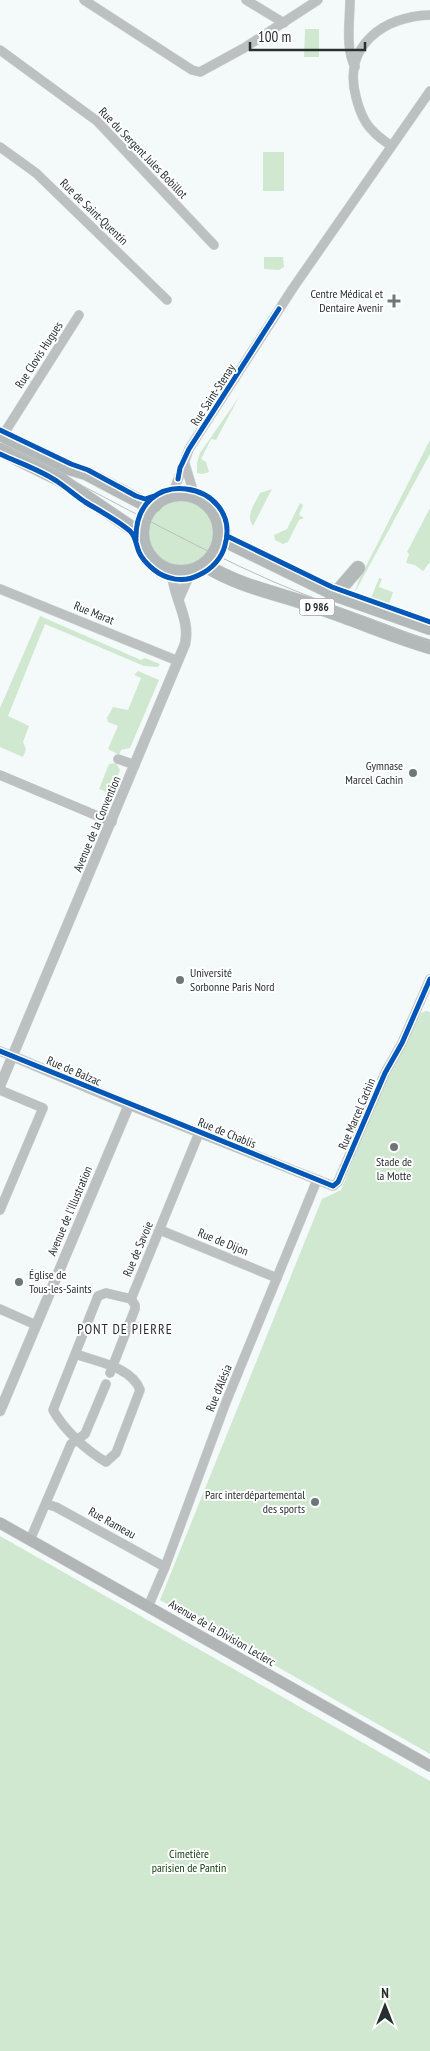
<svg xmlns="http://www.w3.org/2000/svg" width="430" height="2051" font-family="'PT Sans Narrow',sans-serif">
	<rect width="100%" height="100%" fill="#f4fafa"/>
	<g fill="#d0e8d0">
		<polygon points="305,29 319,29 319,57 304,57"/>
		<rect x="263" y="152" width="21" height="39"/>
		<polygon points="264,257 283,257 284,267 279,270 264,269"/>
		<polygon points="239,397 216,440 211,439 201,459 206,462 209,472 202,474 197,473 197,463 200,453"/>
		<polygon points="430,440 430,454 355,592 358,582"/>
		<path d="M272,489L253,526C245,516 255,503 260,493Z"/>
		<circle cx="181" cy="534" r="35"/>
		<polygon points="300,503 303,505 299,515 304,518 299,520 288,542 283,544 275,540 274,535 287,529"/>
		<polygon points="430,508 430,562 423,571 415,565 406,563 409,554 407,552"/>
		<polygon points="379,578 382,579 379,587 393,592 389,604 371,598"/>
		<polygon points="40,616 141,660 145,658 160,664 158,667 144,666 45,624 8,716 29,726 23,742 26,749 23,757 0,747 0,708"/>
		<polygon points="138,671 159,680 130,748 121,750 119,755 108,749 118,726 108,722 107,718 113,707 128,710 141,678 134,675"/>
		<polygon points="116,763 120,770 111,794 99,789 109,764"/>
		<polygon points="426,1011 430,1012 430,1754 160,1600 322,1199 341,1190 375,1104 421,1013"/>
		<polygon points="0,1536 430,1781 430,2051 0,2051"/>
	</g>
	<g fill="none" stroke-linecap="round" stroke-linejoin="round">
		<g stroke="#d0d5d5" stroke-width="10">
			<g id="minor">
				<polyline points="84,0 192,70 200,72 244,48 318,0"/>
				<polyline points="246,0 284,23"/>
				<path d="M350,0C350,21 345,48 355,67"/>
				<polyline points="0,50 97,121 214,245"/>
				<path d="M391,146C385,141 378,137 373,131C364,123 359,109 356,97C342,46 384,16 430,15"/>
				<polyline points="0,147 36,173 167,300"/>
				<polyline points="3,435 79,315"/>
				<polyline points="184,461 195,497"/>
				<polyline points="172,496 189,449 293,288 430,91"/>
				<polyline points="0,589 178,661"/>
				<polyline points="118,759 135,765"/>
				<polyline points="0,775 112,822"/>
				<polyline points="0,1051 12,1056"/>
				<polyline points="0,1090 43,1108 0,1210"/>
				<polyline points="129,1105 333,1186 338,1182 385,1073 402,1043 430,979"/>
				<polyline points="160,1230 277,1278"/>
				<polyline points="131,1299 199,1133"/>
				<polyline points="0,1309 36,1325"/>
				<path d="M76,1354C97,1362 132,1367 140,1390L116,1453L106,1462C87,1451 64,1430 53,1410L98,1296L106,1293L131,1299"/>
				<polyline points="110,1373 135,1309 135,1305 131,1299"/>
				<polyline points="46,1504 56,1507 165,1567"/>
				<polyline points="30,1540 71,1444 85,1434 106,1384"/>
				<polyline points="148,1607 165,1567 226,1402 317,1180"/>
			</g>
		</g>
		<g stroke="#d0d5d5" stroke-width="11">
			<g id="tertiary">
				<polyline points="179,598 191,571"/>
				<path d="M0,1086L185,644C191,618 172,596 172,571"/>
				<polyline points="0,1411 129,1105 12,1056"/>
			</g>
		</g>
		<g stroke="#d0d5d5" stroke-width="12">
			<polyline id="secondary" points="0,1523 430,1766"/>
		</g>
		<g stroke="#d0d5d5" stroke-width="15">
			<g id="primary">
				<polyline points="0,434 69,468 86,473 141,502 155,505"/>
				<polyline points="0,450 61,480 142,535"/>
				<circle cx="181" cy="533" r="39"/>
				<polyline points="220,538 339,596 430,628"/>
				<path d="M205,565C241,588 286,595 326,610C361,622 395,637 430,647"/>
				<polyline points="330,592 339,590 358,568"/>
			</g>
		</g>
		<use href="#minor" stroke="#bdc0c1" stroke-width="9"/>
		<use href="#tertiary" stroke="#bdc0c1" stroke-width="10"/>
		<use href="#secondary" stroke="#b1b5b6" stroke-width="11"/>
		<use href="#primary" stroke="#b3b9b9" stroke-width="14"/>
		<path stroke="#babebe" stroke-width="1" d="M0,444C92,488 180,541 274,582C325,604 379,620 430,642"/>
		<g stroke="#fff" stroke-width="8">
			<g id="cycleway">
				<polyline points="0,430 71,464 88,470 136,496 145,499 154,496"/>
				<path d="M0,454C19,463 41,470 58,482C67,488 76,496 85,502C100,511 117,520 130,531C136,537 136,545 139,552C142,559 147,564 153,569C166,580 184,583 199,575C212,569 222,558 225,545C243,481 133,461 136,541"/>
				<polyline points="178,479 180,468 189,449 279,309"/>
				<polyline points="227,536 332,587 430,622"/>
				<polyline points="0,1051 333,1186 338,1182 385,1073 402,1043 430,979"/>
			</g>
		</g>
		<use href="#cycleway" stroke="#0057b8" stroke-width="5"/>
	</g>
	<g fill="#6f7777" stroke="#fff" stroke-width="2">
		<path d="M391.5 293.5h5v5h5v5h-5v5h-5v-5h-5v-5h5z"/>
		<circle cx="413" cy="773" r="5"/>
		<circle cx="180" cy="980" r="5"/>
		<circle cx="394" cy="1147" r="5"/>
		<circle cx="19" cy="1282" r="5"/>
		<circle cx="315" cy="1502" r="5"/>
	</g>
	<g text-anchor="middle" stroke-width="4" stroke-linejoin="round" paint-order="stroke">
		<rect fill="#fff" stroke="#686f6e" stroke-width="1" x="299.5" y="598.5" width="35" height="17" rx="4"/>
		<g font-size="11" font-weight="bold" fill="#283130">
			<text x="317" y="611">D 986</text>
		</g>
		<g font-size="12" fill="#283130" stroke="#fff">
			<text transform="translate(143 153) rotate(46)" y="4">Rue du Sergent Jules Bobillot</text>
			<text transform="translate(94 212) rotate(44)" y="4">Rue de Saint-Quentin</text>
			<text transform="translate(39 355) rotate(-57)" y="4">Rue Clovis Hugues</text>
			<text transform="translate(213 395) rotate(-57)" y="4">Rue Saint-Stenay</text>
			<text transform="translate(94 613) rotate(22)" y="4">Rue Marat</text>
			<text transform="translate(97 824) rotate(-67)" y="4">Avenue de la Convention</text>
			<text transform="translate(74 1071) rotate(23)" y="4">Rue de Balzac</text>
			<text transform="translate(357 1114) rotate(-67)" y="4">Rue Marcel Cachin</text>
			<text transform="translate(227 1133) rotate(22)" y="4">Rue de Chablis</text>
			<text transform="translate(70 1211) rotate(-67)" y="4">Avenue de l'Illustration</text>
			<text transform="translate(223 1242) rotate(22)" y="4">Rue de Dijon</text>
			<text transform="translate(138 1249) rotate(-67)" y="4">Rue de Savoie</text>
			<text transform="translate(219 1388) rotate(-68)" y="4">Rue d'Alésia</text>
			<text transform="translate(112 1523) rotate(29)" y="4">Rue Rameau</text>
			<text transform="translate(222 1633) rotate(30)" y="4">Avenue de la Division Leclerc</text>
		</g>
		<g font-size="12" fill="#283130" stroke="#fff" text-anchor="end">
			<text x="383" y="298">Centre Médical et<tspan x="383" dy="14">Dentaire Avenir</tspan></text>
			<text x="403" y="770">Gymnase<tspan x="403" dy="14">Marcel Cachin</tspan></text>
			<text x="190" y="977" text-anchor="start">Université<tspan x="190" dy="14">Sorbonne Paris Nord</tspan></text>
			<text x="394" y="1166" text-anchor="middle">Stade de<tspan x="394" dy="14">la Motte</tspan></text>
			<text x="29" y="1279" text-anchor="start">Église de<tspan x="29" dy="14">Tous-les-Saints</tspan></text>
			<text x="305" y="1499">Parc interdépartemental<tspan x="305" dy="14">des sports</tspan></text>
		</g>
		<g font-size="12" fill="#0d3c0b" stroke="#fff">
			<text x="189" y="1858">Cimetière<tspan x="189" dy="14">parisien de Pantin</tspan></text>
		</g>
		<g font-size="14" letter-spacing="1" fill="#283130" stroke="#fff">
			<text x="125" y="1334">PONT DE PIERRE</text>
		</g>
	</g>
	<g transform="translate(385 2006)" stroke="#ffffff" stroke-width="4" paint-order="stroke">
	<path d="M0-4L9 19L0 12L-9 19Z" fill="#283130"/>
	<text y="-8" font-size="14" font-weight="bold" text-anchor="middle" fill="#283130">N</text>
	</g>
	<path d="M250 42v8h115v-8" fill="none" stroke="#283130" stroke-width="2.5"/>
	<text x="258" y="42" font-size="15" fill="#283130" stroke="#ffffff" stroke-width="4" paint-order="stroke">100 m</text>
</svg>
